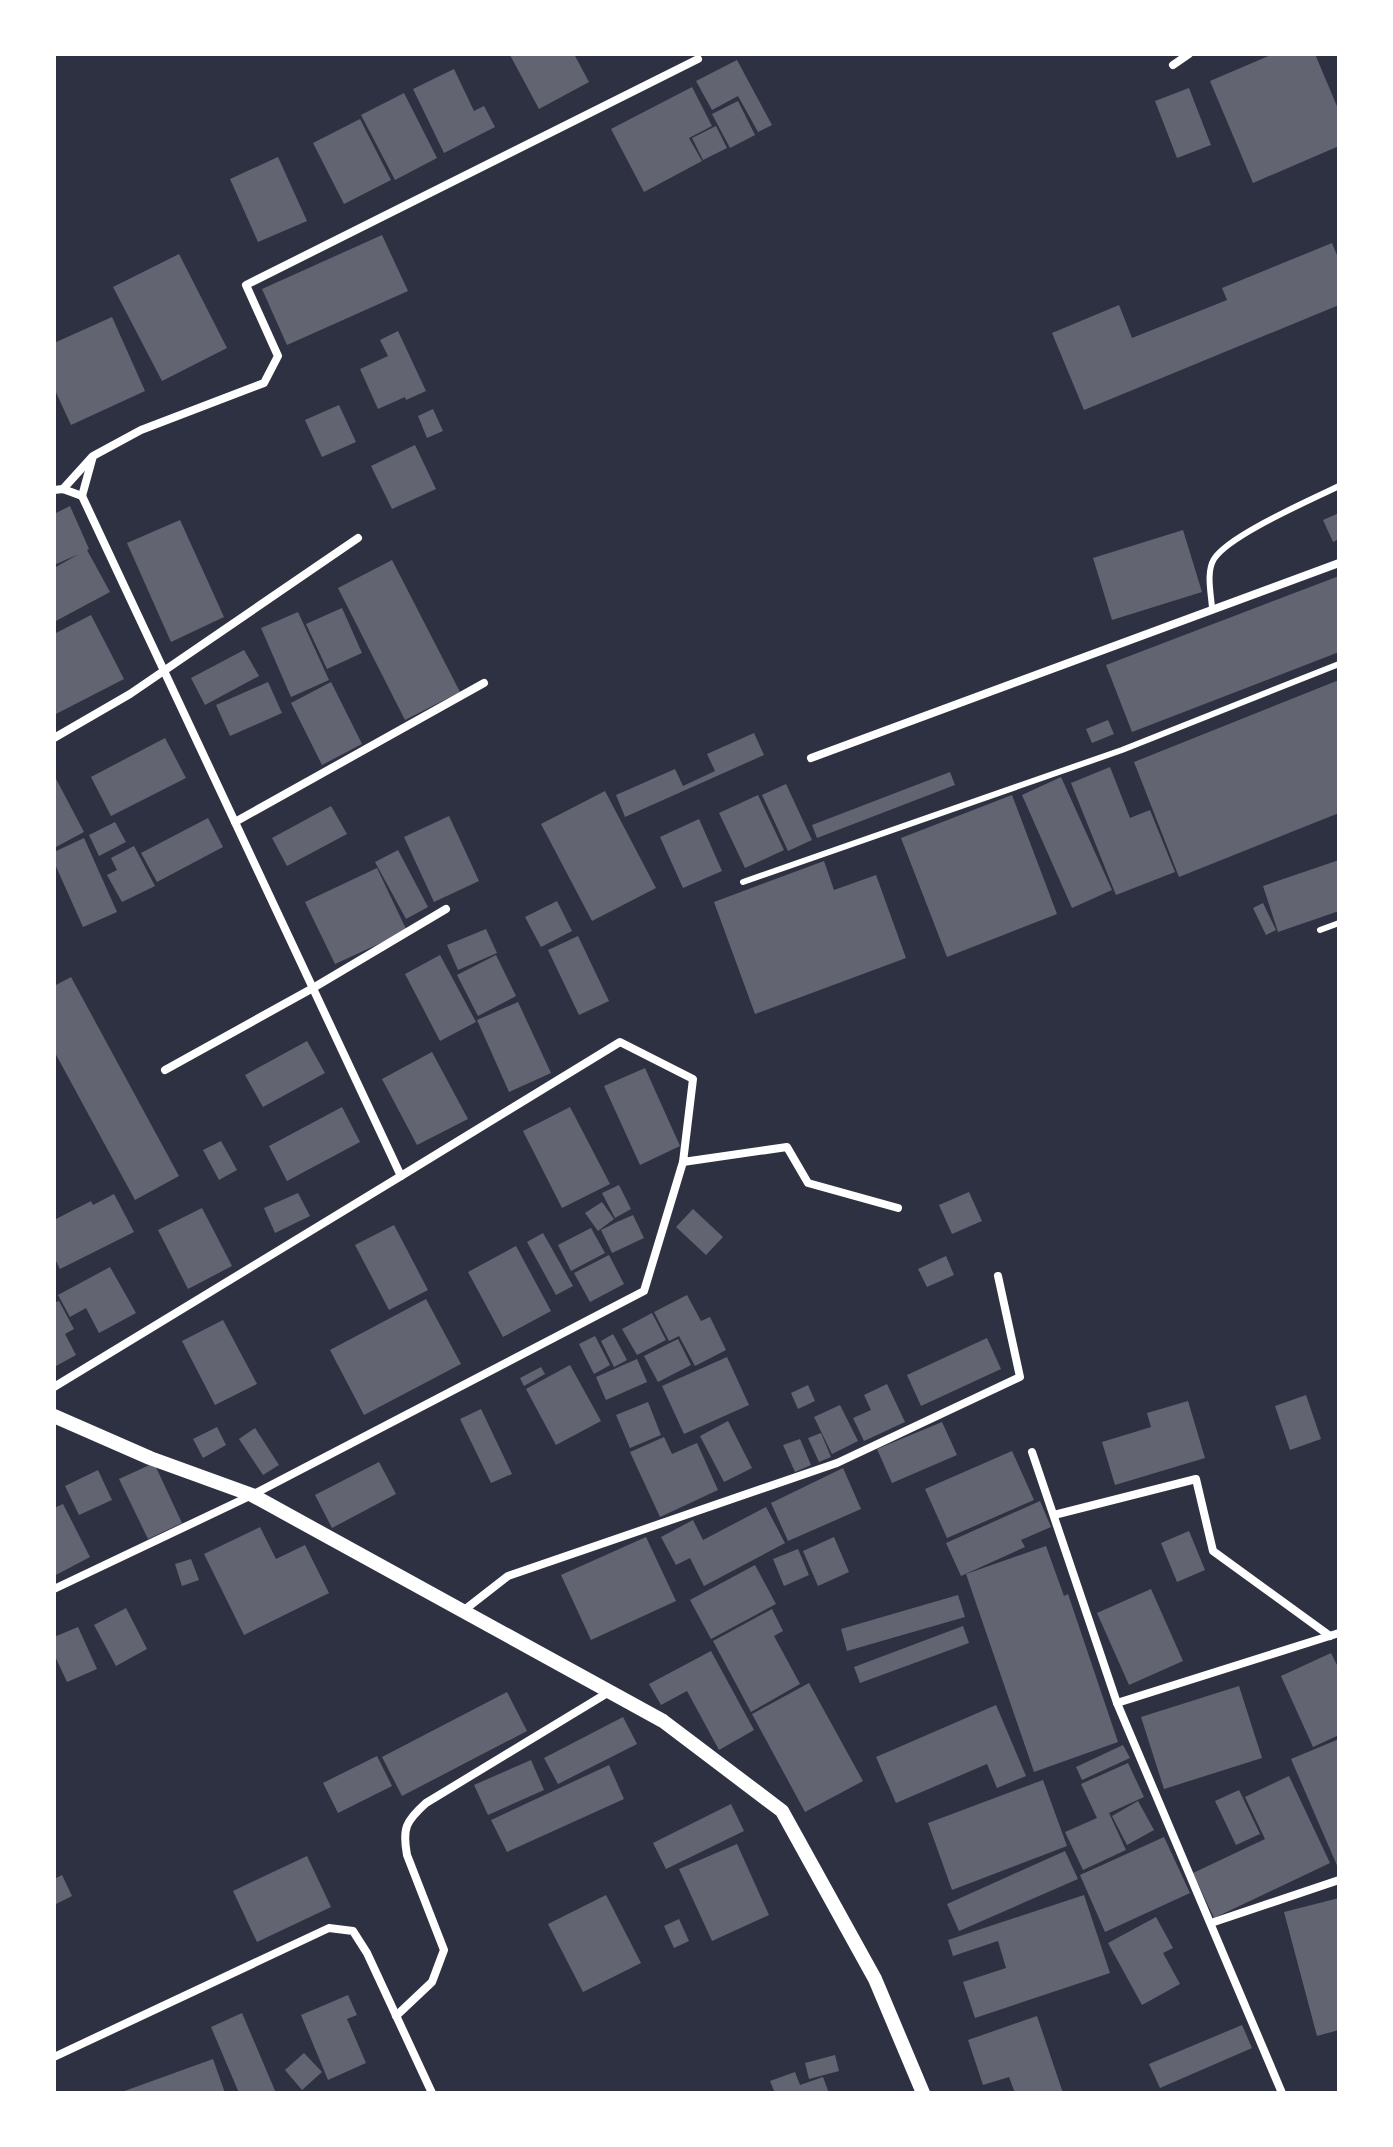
<svg xmlns="http://www.w3.org/2000/svg" width="1393" height="2147" font-family="'PT Sans Narrow',sans-serif">
	<rect width="100%" height="100%" fill="#2d3142"/>
	<g fill="#626471">
		<polygon points="574,54 589,82 539,109 510,55"/>
		<polygon points="1273,54 1315,54 1339,111 1339,146 1253,183 1210,81"/>
		<polygon points="737,60 772,125 758,132 738,96 712,110 696,81"/>
		<polygon points="454,69 474,111 484,106 495,127 444,153 413,89"/>
		<polygon points="692,87 712,126 689,138 702,161 644,192 611,129"/>
		<polygon points="1189,88 1211,145 1177,158 1155,101"/>
		<polygon points="404,93 437,158 395,180 361,115"/>
		<polygon points="738,101 755,135 730,148 712,114"/>
		<polygon points="360,119 391,180 344,204 313,143"/>
		<polygon points="716,126 727,148 703,160 692,138"/>
		<polygon points="278,157 307,221 258,242 230,179"/>
		<polygon points="382,235 408,291 287,345 262,289"/>
		<polygon points="1332,243 1339,260 1339,305 1084,410 1052,333 1119,305 1132,338 1227,300 1222,288"/>
		<polygon points="179,254 227,348 162,381 113,287"/>
		<polygon points="112,317 145,391 71,425 54,388 54,343"/>
		<polygon points="398,331 426,391 406,400 405,397 378,409 360,369 388,356 380,340"/>
		<polygon points="339,405 356,442 322,457 305,420"/>
		<polygon points="433,409 443,431 427,438 418,416"/>
		<polygon points="415,445 436,489 392,509 371,466"/>
		<polygon points="70,506 89,549 87,550 110,592 54,622 54,568 79,554 54,565 54,514"/>
		<polygon points="1339,513 1339,539 1333,542 1323,520"/>
		<polygon points="180,520 224,617 171,642 127,543"/>
		<polygon points="1183,530 1202,592 1112,620 1093,558"/>
		<polygon points="392,560 460,692 405,720 338,588"/>
		<polygon points="1339,576 1339,652 1132,732 1106,665"/>
		<polygon points="342,608 362,653 327,669 306,624"/>
		<polygon points="298,612 329,680 291,697 261,628"/>
		<polygon points="91,615 124,679 54,715 54,634"/>
		<polygon points="244,650 259,676 205,705 191,678"/>
		<polygon points="1339,680 1339,813 1179,877 1134,762"/>
		<polygon points="268,682 282,713 230,736 216,705"/>
		<polygon points="331,682 362,744 322,765 291,703"/>
		<polygon points="1108,720 1114,734 1092,743 1086,729"/>
		<polygon points="754,733 764,755 625,817 616,795 675,769 683,786 715,771 707,754"/>
		<polygon points="165,738 186,778 111,816 91,777"/>
		<polygon points="1110,767 1130,818 1150,810 1175,872 1116,895 1071,783"/>
		<polygon points="950,772 955,785 817,838 812,825"/>
		<polygon points="54,775 84,832 54,848"/>
		<polygon points="1061,777 1112,890 1072,908 1022,795"/>
		<polygon points="786,784 812,840 788,851 762,795"/>
		<polygon points="605,791 656,888 592,921 541,824"/>
		<polygon points="758,795 784,850 745,868 719,813"/>
		<polygon points="1012,795 1057,914 947,957 901,838"/>
		<polygon points="331,806 347,834 287,866 272,838"/>
		<polygon points="449,816 479,881 434,902 404,837"/>
		<polygon points="208,818 223,847 157,882 141,853"/>
		<polygon points="699,819 722,871 683,888 660,837"/>
		<polygon points="115,822 126,842 99,856 89,835"/>
		<polygon points="84,838 117,912 83,927 54,862 54,852"/>
		<polygon points="134,846 155,886 122,902 107,875 117,870 111,858"/>
		<polygon points="398,850 428,907 406,919 375,862"/>
		<polygon points="1339,860 1339,911 1278,932 1263,886"/>
		<polygon points="824,861 834,890 876,875 906,958 755,1014 714,902"/>
		<polygon points="377,868 407,931 335,964 305,902"/>
		<polygon points="557,901 572,931 541,947 525,917"/>
		<polygon points="1263,903 1276,930 1266,935 1253,908"/>
		<polygon points="486,929 497,953 458,970 447,945"/>
		<polygon points="578,936 609,1001 579,1015 548,950"/>
		<polygon points="440,955 476,1022 440,1041 405,974"/>
		<polygon points="496,955 516,996 478,1016 457,975"/>
		<polygon points="71,977 179,1176 135,1200 54,1051 54,986"/>
		<polygon points="518,1002 551,1073 509,1092 477,1020"/>
		<polygon points="307,1041 325,1073 263,1107 245,1075"/>
		<polygon points="432,1052 468,1119 417,1145 382,1079"/>
		<polygon points="645,1068 680,1146 640,1165 604,1086"/>
		<polygon points="342,1107 360,1142 287,1181 269,1146"/>
		<polygon points="570,1107 610,1184 562,1208 523,1131"/>
		<polygon points="221,1141 237,1170 219,1180 203,1150"/>
		<polygon points="619,1185 631,1209 615,1218 602,1193"/>
		<polygon points="969,1192 982,1221 952,1234 939,1205"/>
		<polygon points="298,1193 310,1216 275,1233 264,1208"/>
		<polygon points="114,1194 134,1232 60,1269 54,1257 54,1220 91,1201 93,1205"/>
		<polygon points="602,1202 614,1219 598,1231 585,1213"/>
		<polygon points="202,1208 232,1266 188,1289 158,1230"/>
		<polygon points="693,1209 723,1237 706,1255 676,1227"/>
		<polygon points="633,1215 644,1238 612,1253 601,1230 617,1222 618,1225 617,1222"/>
		<polygon points="394,1225 428,1290 389,1310 355,1245"/>
		<polygon points="591,1228 605,1253 571,1271 558,1245"/>
		<polygon points="543,1233 573,1286 556,1295 527,1242"/>
		<polygon points="516,1246 551,1311 503,1337 468,1272"/>
		<polygon points="609,1255 624,1284 590,1302 574,1273"/>
		<polygon points="946,1256 954,1275 927,1287 918,1269"/>
		<polygon points="110,1267 136,1313 99,1333 86,1308 70,1317 58,1295"/>
		<polygon points="687,1295 701,1321 710,1317 726,1350 695,1366 679,1336 669,1341 654,1312"/>
		<polygon points="426,1299 461,1364 364,1415 330,1350"/>
		<polygon points="59,1301 74,1329 65,1334 76,1355 56,1366 54,1362 54,1303"/>
		<polygon points="652,1313 666,1340 637,1355 622,1329"/>
		<polygon points="223,1320 257,1384 215,1405 182,1341"/>
		<polygon points="613,1334 627,1360 614,1367 601,1341"/>
		<polygon points="595,1336 610,1365 594,1374 579,1344"/>
		<polygon points="987,1338 1001,1369 921,1406 907,1375"/>
		<polygon points="678,1339 691,1365 658,1382 644,1356"/>
		<polygon points="727,1357 749,1405 684,1434 662,1386"/>
		<polygon points="637,1359 647,1382 606,1400 596,1377"/>
		<polygon points="570,1365 601,1421 556,1445 526,1389"/>
		<polygon points="541,1367 545,1374 524,1386 520,1378"/>
		<polygon points="887,1384 905,1422 864,1441 853,1418 871,1410 864,1395"/>
		<polygon points="808,1385 815,1401 798,1409 791,1393"/>
		<polygon points="1306,1395 1321,1439 1290,1450 1275,1406"/>
		<polygon points="1188,1401 1205,1458 1115,1485 1102,1442 1151,1427 1147,1413"/>
		<polygon points="648,1402 661,1435 630,1448 616,1415"/>
		<polygon points="840,1405 858,1441 832,1454 814,1417"/>
		<polygon points="481,1409 512,1474 491,1483 460,1419"/>
		<polygon points="728,1421 752,1468 724,1482 700,1436"/>
		<polygon points="942,1422 957,1455 892,1483 877,1449"/>
		<polygon points="217,1427 226,1445 203,1458 193,1439"/>
		<polygon points="255,1428 279,1465 263,1475 239,1439"/>
		<polygon points="821,1433 831,1457 819,1462 808,1438"/>
		<polygon points="664,1437 672,1454 697,1443 718,1490 660,1517 630,1452"/>
		<polygon points="800,1439 811,1465 795,1472 783,1445"/>
		<polygon points="1012,1451 1034,1500 947,1538 925,1489"/>
		<polygon points="379,1462 396,1494 332,1528 315,1495"/>
		<polygon points="154,1463 182,1523 148,1539 119,1479"/>
		<polygon points="843,1468 861,1509 788,1541 771,1503"/>
		<polygon points="98,1470 112,1500 79,1515 65,1486"/>
		<polygon points="1040,1501 1051,1527 1021,1540 1025,1547 961,1576 946,1543"/>
		<polygon points="63,1504 90,1557 54,1576 54,1508"/>
		<polygon points="766,1507 785,1543 704,1586 690,1558 676,1565 661,1537 693,1520 703,1540"/>
		<polygon points="260,1527 276,1559 305,1545 329,1593 244,1635 204,1554"/>
		<polygon points="1189,1531 1205,1570 1177,1582 1161,1543"/>
		<polygon points="646,1537 676,1601 591,1640 561,1575"/>
		<polygon points="834,1537 849,1572 818,1586 803,1551"/>
		<polygon points="1046,1546 1064,1596 1068,1594 1118,1742 1034,1772 966,1574"/>
		<polygon points="798,1549 809,1575 784,1586 773,1559"/>
		<polygon points="191,1559 199,1580 182,1586 175,1564"/>
		<polygon points="755,1565 776,1604 711,1639 690,1600"/>
		<polygon points="1151,1589 1183,1661 1129,1685 1097,1613"/>
		<polygon points="958,1595 965,1617 847,1651 841,1629"/>
		<polygon points="126,1608 147,1649 116,1666 94,1625"/>
		<polygon points="772,1609 783,1631 774,1636 800,1684 751,1712 713,1641"/>
		<polygon points="963,1626 969,1643 860,1683 854,1667"/>
		<polygon points="78,1627 97,1669 67,1682 54,1654 54,1637"/>
		<polygon points="711,1651 754,1730 719,1750 687,1691 661,1705 649,1684"/>
		<polygon points="1331,1653 1339,1669 1339,1735 1313,1747 1281,1676"/>
		<polygon points="809,1683 863,1781 805,1812 752,1714"/>
		<polygon points="1239,1686 1262,1758 1164,1789 1141,1717"/>
		<polygon points="507,1692 527,1731 402,1796 382,1757"/>
		<polygon points="996,1705 1026,1776 997,1788 987,1764 896,1803 876,1757"/>
		<polygon points="623,1717 637,1744 558,1784 544,1758"/>
		<polygon points="1339,1739 1339,1870 1291,1759"/>
		<polygon points="1123,1745 1130,1758 1082,1780 1076,1767"/>
		<polygon points="377,1756 392,1786 338,1813 323,1783"/>
		<polygon points="531,1760 544,1790 488,1815 474,1785"/>
		<polygon points="1128,1763 1144,1797 1109,1813 1126,1850 1083,1870 1065,1832 1097,1818 1081,1784"/>
		<polygon points="609,1765 624,1799 507,1852 491,1820"/>
		<polygon points="1289,1776 1330,1863 1214,1918 1193,1873 1265,1839 1245,1797"/>
		<polygon points="1043,1780 1067,1846 952,1890 928,1823"/>
		<polygon points="1239,1790 1260,1834 1236,1845 1215,1801"/>
		<polygon points="1138,1801 1154,1830 1127,1845 1112,1816"/>
		<polygon points="731,1804 744,1831 666,1869 653,1843"/>
		<polygon points="1164,1837 1190,1893 1105,1932 1080,1875"/>
		<polygon points="737,1844 769,1915 712,1941 679,1869"/>
		<polygon points="1065,1851 1078,1879 959,1931 947,1904"/>
		<polygon points="307,1856 331,1907 257,1942 233,1891"/>
		<polygon points="62,1875 72,1896 54,1905 54,1879"/>
		<polygon points="606,1895 641,1963 583,1992 548,1924"/>
		<polygon points="1084,1895 1110,1973 975,2018 963,1982 1006,1968 998,1941 953,1956 948,1940"/>
		<polygon points="1339,1898 1339,2030 1317,2036 1284,1912"/>
		<polygon points="1156,1917 1173,1948 1163,1953 1180,1984 1142,2005 1108,1943"/>
		<polygon points="679,1919 689,1941 674,1948 664,1926"/>
		<polygon points="348,1995 357,2015 347,2019 366,2063 328,2080 301,2015"/>
		<polygon points="242,2013 276,2093 239,2093 211,2027"/>
		<polygon points="1037,2016 1063,2093 1015,2093 1009,2077 983,2085 968,2040"/>
		<polygon points="1242,2025 1252,2048 1160,2088 1149,2064"/>
		<polygon points="304,2053 322,2072 302,2090 285,2070"/>
		<polygon points="835,2055 839,2071 809,2079 805,2063"/>
		<polygon points="213,2059 225,2093 119,2093"/>
		<polygon points="795,2072 800,2085 823,2077 829,2093 775,2093 770,2081"/>
	</g>
	<g fill="none" stroke-linecap="round" stroke-linejoin="round">
		<g stroke="#fff" stroke-width="6">
			<path d="M1212,608C1211,593 1206,572 1214,559C1229,535 1311,500 1339,486"/>
			<polyline points="743,882 1122,750 1339,664"/>
			<polyline points="1320,930 1339,923"/>
		</g>
		<g stroke="#fff" stroke-width="8">
			<polyline points="1173,65 1189,54"/>
			<polyline points="63,489 92,457"/>
			<polyline points="54,490 63,489 82,496 401,1176 54,1387"/>
			<polyline points="82,496 93,456 141,430 264,383 278,356 246,285 698,59"/>
			<polyline points="54,738 130,694 358,538"/>
			<polyline points="811,758 1339,563"/>
			<polyline points="235,822 484,683"/>
			<polyline points="165,1070 313,988 446,909"/>
			<polyline points="401,1176 620,1042 693,1079 683,1162 787,1147 808,1183 898,1208"/>
			<polyline points="1032,1452 1117,1703 1282,2093"/>
			<polyline points="1054,1515 1196,1479 1213,1551 1330,1636"/>
			<polyline points="54,1589 252,1495 644,1291 683,1162"/>
			<polyline points="463,1611 508,1576 837,1463 1020,1377 998,1276"/>
			<polyline points="1117,1703 1339,1633"/>
			<polyline points="1211,1923 1339,1880"/>
			<path d="M396,2016L432,1982L444,1950L407,1855C402,1828 406,1821 426,1803L609,1692"/>
			<polyline points="54,2057 329,1928 353,1931 367,1953 432,2093"/>
		</g>
		<polyline stroke="#fff" stroke-width="14" points="54,1416 150,1458 252,1495 663,1721 782,1811 875,1979 923,2093"/>
	</g>
	<rect width="1393" height="2147" fill="none" stroke="#ffffff" stroke-width="112"/>
</svg>
